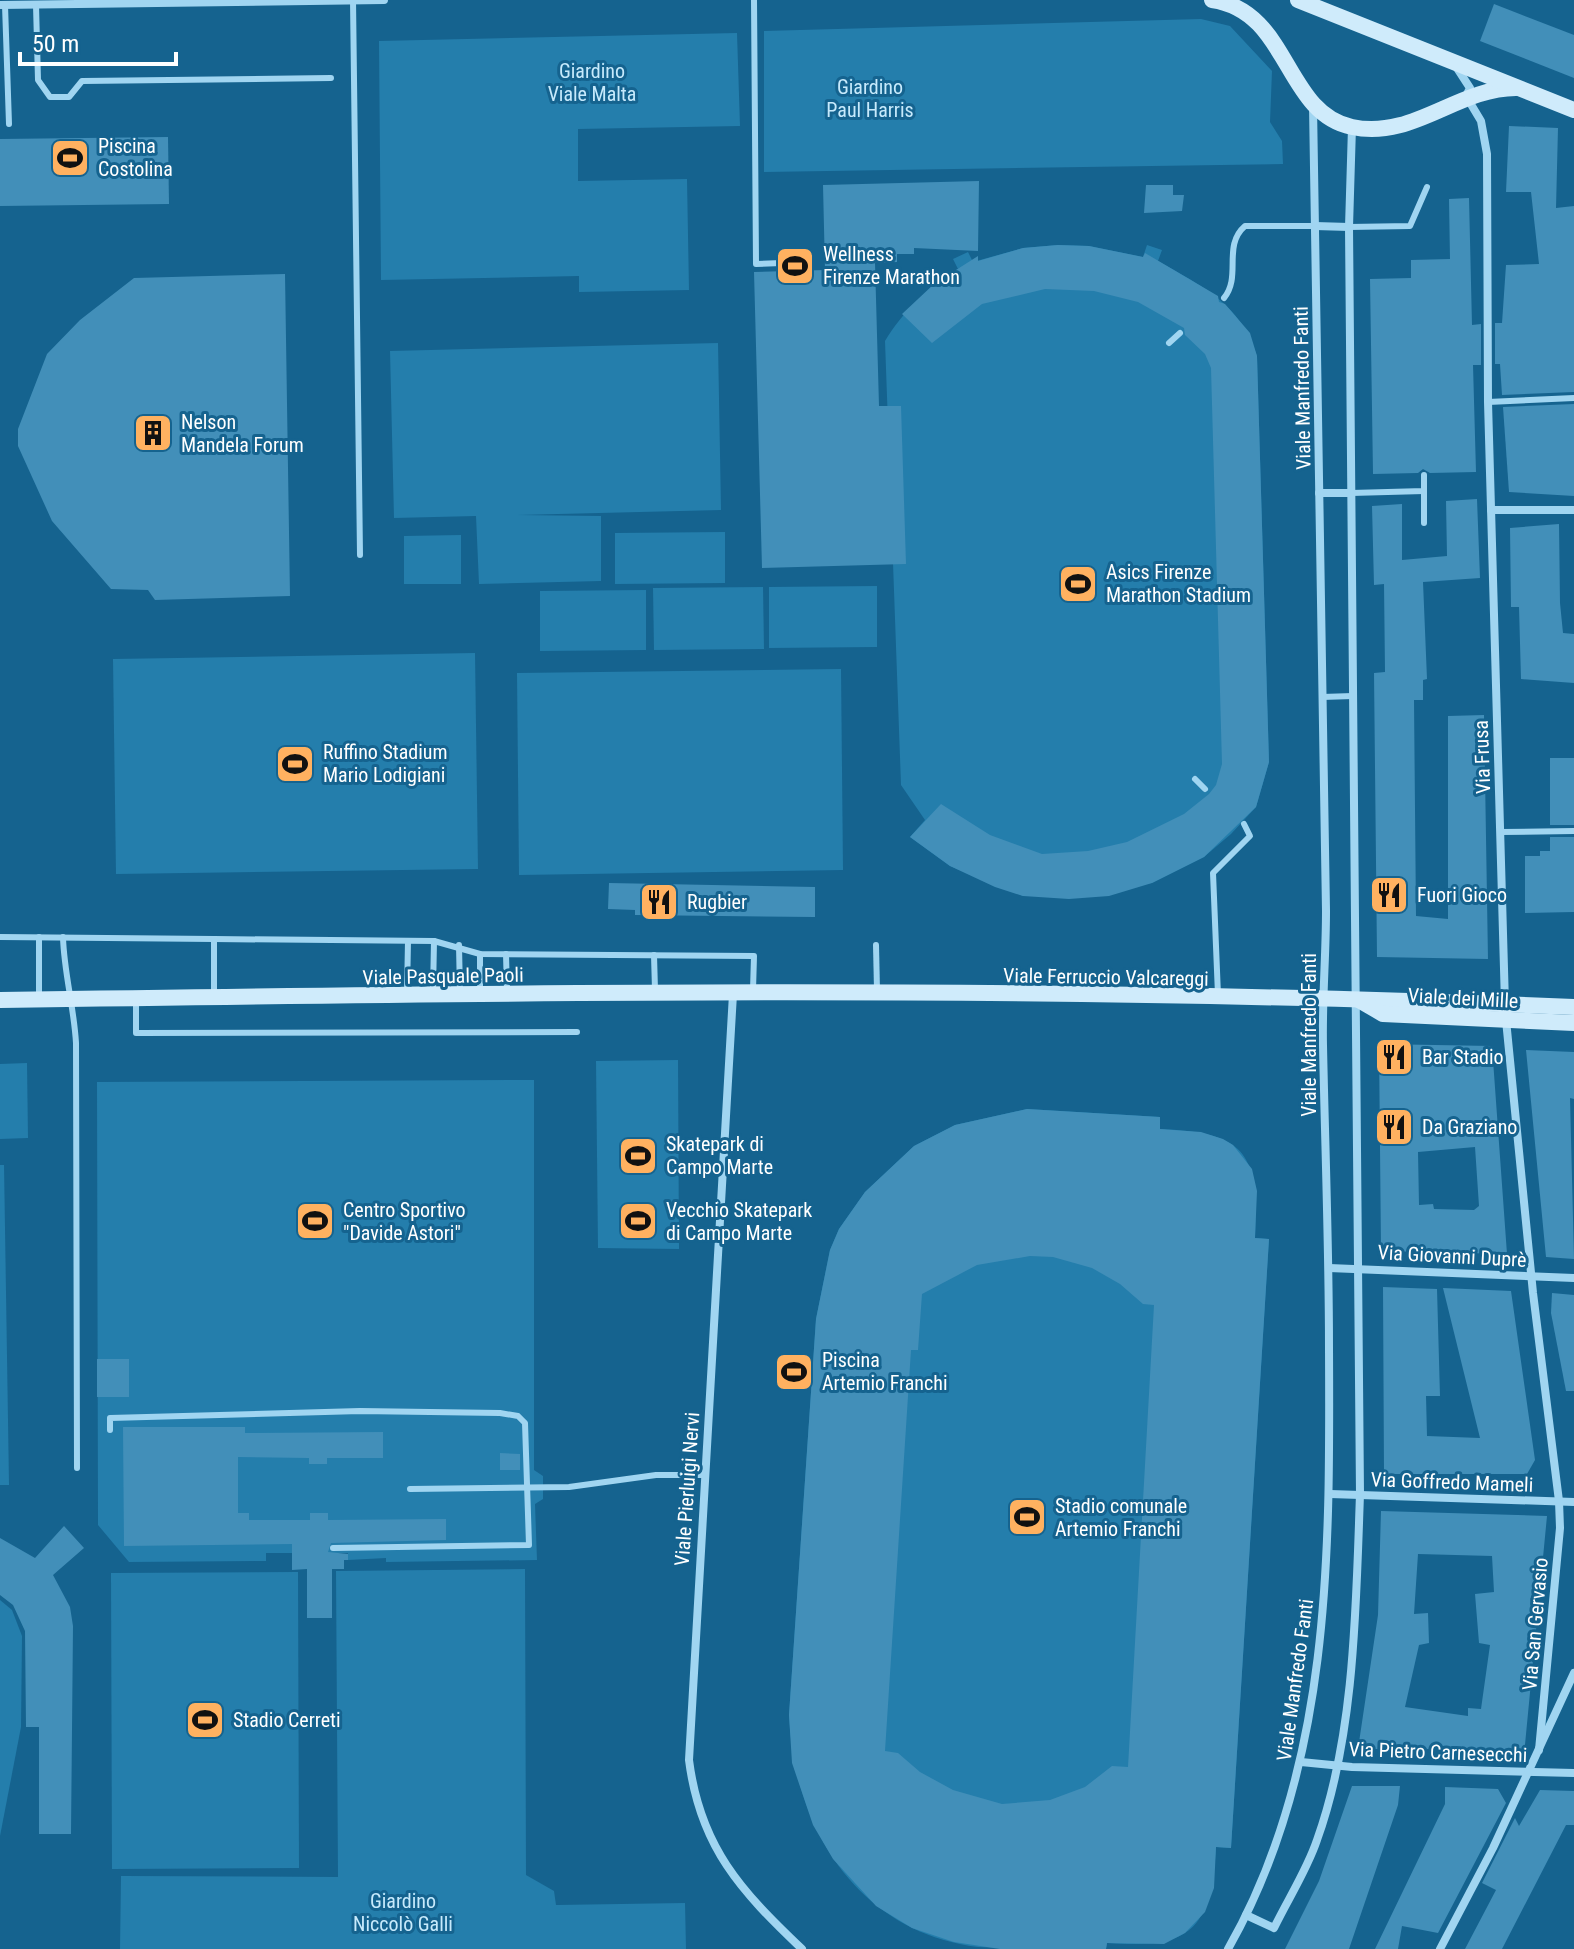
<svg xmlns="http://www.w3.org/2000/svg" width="1574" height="1949" font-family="'Roboto Condensed',sans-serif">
	<rect width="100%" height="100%" fill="#15638f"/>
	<g fill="#247eac">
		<polygon points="1201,19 1230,26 1272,71 1270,122 1282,141 1283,164 764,172 764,31"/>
		<polygon points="737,33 740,126 578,129 578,181 687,179 689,290 579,292 579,276 381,280 379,41"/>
		<path d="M1058,245L1089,246L1143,257L1147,245L1162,250L1158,261C1203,287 1240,303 1257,356L1269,762L1256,807L1231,834L1204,857L1152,883L1023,896L950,866L910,837L925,820L901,785L885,341C904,310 927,289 958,269L953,259L968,252L973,262L1023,248Z"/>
		<polygon points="718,343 721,510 518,515 601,516 601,581 479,584 476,516 394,518 390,351"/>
		<polygon points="725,532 725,583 615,584 615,533"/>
		<polygon points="461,535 461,584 404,584 404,536"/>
		<polygon points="877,586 877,647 769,648 769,587"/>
		<polygon points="763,587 764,649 654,650 653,588"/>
		<polygon points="646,590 646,650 540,651 540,591"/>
		<polygon points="475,653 478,869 116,874 113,659"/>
		<polygon points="841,669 843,870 519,875 517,673"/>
		<polygon points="678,1060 679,1249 598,1248 596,1061"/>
		<polygon points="27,1063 28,1138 0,1139 0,1064"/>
		<polygon points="534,1080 534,1470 543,1476 543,1499 535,1504 537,1560 386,1562 386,1558 348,1560 348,1553 266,1553 266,1561 129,1562 98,1525 97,1082"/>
		<path d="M1027,1109L1160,1117V1129C1249,1133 1258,1154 1255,1238L1269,1239L1231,1848L1216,1847C1211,1930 1191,1949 1107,1943L1106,1949C1064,1949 1020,1949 978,1947C858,1932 794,1829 789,1715L816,1319L830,1250L839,1229L865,1192L914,1146L955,1125Z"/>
		<polygon points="0,1165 4,1165 9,1485 0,1485"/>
		<polygon points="525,1569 526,1875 554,1891 556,1905 685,1903 686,1949 120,1949 121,1876 338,1877 336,1571"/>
		<polygon points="298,1572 299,1868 112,1869 111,1573"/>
		<polygon points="0,1600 12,1610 22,1636 21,1727 0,1836"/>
	</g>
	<g fill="#428fb9" fill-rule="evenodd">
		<polygon points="1494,4 1574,35 1574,78 1480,41"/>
		<polygon points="1509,126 1558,128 1556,208 1574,206 1574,392 1502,395 1500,364 1495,364 1495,323 1502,323 1506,265 1539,264 1531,192 1506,192"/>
		<polygon points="168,137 169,204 0,206 0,139"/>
		<polygon points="979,181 978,251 914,248 914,254 897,254 897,262 875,263 879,406 901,406 906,564 762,568 754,272 825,270 823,185"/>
		<polygon points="1146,185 1173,185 1173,195 1184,195 1182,211 1144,213"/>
		<polygon points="1469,198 1472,325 1481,324 1481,365 1473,365 1476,472 1430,473 1423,469 1418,473 1373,474 1370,279 1411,278 1411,260 1450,259 1449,199"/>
		<polygon points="1058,245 1089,246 1143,257 1145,253 1218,296 1219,302 1225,304 1250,333 1257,356 1269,762 1256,807 1204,857 1152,883 1109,896 1069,899 1023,896 995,887 950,866 910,837 941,804 990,835 1042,854 1088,851 1127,842 1184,814 1209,794 1216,785 1222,764 1211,368 1205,354 1185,335 1184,328 1138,302 1094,291 1045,289 982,304 932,343 902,314 934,284 978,256 978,261 1023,248"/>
		<polygon points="285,274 290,596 155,600 148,590 111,589 52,521 18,446 18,429 47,354 80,320 134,278"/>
		<polygon points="1574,404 1574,496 1509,492 1503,407"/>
		<polygon points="1477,499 1480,578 1423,582 1427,679 1423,680 1423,700 1414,700 1416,916 1448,919 1448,716 1484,715 1488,959 1377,957 1374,673 1385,672 1384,584 1374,585 1372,506 1402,504 1402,560 1447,556 1446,501"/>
		<polygon points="1559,524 1560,603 1563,633 1574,634 1574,683 1521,679 1519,607 1511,607 1510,528"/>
		<rect x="1550" y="758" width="24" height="67"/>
		<polygon points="1550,837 1574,837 1574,912 1525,913 1525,856 1540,856 1540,851 1550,851"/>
		<polygon points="609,883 815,887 815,917 635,915 635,910 608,909"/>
		<path d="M1379,1044L1492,1046L1507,1254L1381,1251ZM1475,1147L1479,1206L1474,1210L1434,1209L1433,1204L1419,1205L1418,1152Z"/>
		<polygon points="1526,1050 1574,1052 1574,1099 1570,1098 1574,1259 1546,1257"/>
		<path d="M1027,1109L1160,1117V1129L1201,1132L1223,1139L1233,1145L1252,1169L1257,1191L1255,1238L1269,1239L1231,1848L1216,1847L1214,1888L1205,1912L1185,1933L1164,1944L1107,1943L1106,1949H1000L954,1942L912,1928L876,1906L833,1859L813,1825L792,1763L789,1715L816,1319L830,1250L839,1229L865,1192L914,1146L955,1125ZM1030,1256L1053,1257L1092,1268L1120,1284L1143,1304L1154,1305L1128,1767L1112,1766L1085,1787L1050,1800L1002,1804L953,1790L920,1772L898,1753L885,1751L911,1350H918L922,1294L977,1265Z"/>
		<polygon points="1383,1287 1437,1289 1440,1396 1426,1396 1427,1436 1480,1438 1443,1288 1511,1291 1535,1460 1527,1474 1384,1474"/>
		<polygon points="1552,1293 1574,1295 1574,1391 1566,1391 1551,1313"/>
		<rect x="97" y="1359" width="32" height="38"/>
		<polygon points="123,1427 245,1427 245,1433 383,1432 383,1458 327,1458 327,1464 309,1464 309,1458 238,1457 238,1513 249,1513 249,1520 310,1520 310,1513 328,1513 328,1520 446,1519 446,1540 331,1543 328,1552 348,1554 348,1560 344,1560 344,1569 332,1569 332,1618 307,1618 307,1569 292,1570 292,1544 124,1546"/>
		<polygon points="500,1453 520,1454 520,1470 500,1470"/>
		<path d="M1381,1511L1547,1516L1524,1755L1466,1753V1749H1358L1378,1615ZM1418,1554L1492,1556L1494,1592L1475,1594L1479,1643L1490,1645L1481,1709L1468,1708V1716L1405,1707L1419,1645L1429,1643L1428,1613L1414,1614Z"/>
		<polygon points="64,1526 84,1548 53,1575 70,1607 73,1626 71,1834 39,1834 39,1727 26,1727 25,1631 13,1605 0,1595 0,1538 35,1558"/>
		<polygon points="1352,1786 1400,1786 1398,1805 1349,1949 1285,1949 1319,1881"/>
		<polygon points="1445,1787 1498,1789 1506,1803 1438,1933 1402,1926 1398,1949 1375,1949 1445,1804"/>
		<polygon points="1540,1790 1574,1791 1574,1825 1566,1825 1502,1949 1465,1949 1496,1890 1482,1883 1515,1818 1519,1826"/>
	</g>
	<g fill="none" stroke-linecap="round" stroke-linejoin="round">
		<g stroke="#a0d5f1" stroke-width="6">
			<polyline points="353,0 360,555"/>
			<polyline points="754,0 756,264 808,262"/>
			<polyline points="5,5 9,124"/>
			<polyline points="36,5 38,80 50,97 69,97 82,81 331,78"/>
			<polyline points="1349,227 1410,226 1427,187"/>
			<path d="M1224,298C1242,276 1222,246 1245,226H1315"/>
			<polyline points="1169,343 1180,333"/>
			<polyline points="1488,402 1574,398"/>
			<polyline points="1424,491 1424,523"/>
			<polyline points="1351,493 1424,491 1424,475"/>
			<polyline points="1322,697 1353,696"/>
			<polyline points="1195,779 1205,789"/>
			<polyline points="1501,832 1574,831"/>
			<polyline points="0,937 214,939 214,994"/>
			<polyline points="39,937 39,998"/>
			<path d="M63,937C64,973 74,1007 76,1043L77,1468"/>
			<polyline points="214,939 434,941 480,954 754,956 753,990"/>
			<polyline points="459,945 460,993"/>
			<polyline points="876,945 877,990"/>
			<polyline points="480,954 480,992"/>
			<polyline points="506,954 507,991"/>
			<polyline points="654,955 655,990"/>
			<polyline points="433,992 434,941"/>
			<polyline points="407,993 408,941"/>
			<polyline points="1218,995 1213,873 1250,836 1244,824"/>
			<polyline points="136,999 136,1033 577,1032"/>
			<polyline points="110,1430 110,1418 360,1411 500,1413 518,1416 525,1423 529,1545 333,1548"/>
			<polyline points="410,1489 569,1487 656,1475 704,1475"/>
		</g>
		<g stroke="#a0d5f1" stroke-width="8">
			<polyline points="0,5 384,0"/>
			<polyline points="1457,68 1470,88 1466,96 1481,121 1487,154 1488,402 1505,1004"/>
			<polyline points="1315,226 1349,227"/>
			<polyline points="1319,493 1351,493"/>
			<polyline points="1491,510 1574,510"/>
			<path d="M733,994L689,1760C700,1847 741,1891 802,1949"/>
			<polyline points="1506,1020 1533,1293 1559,1501 1560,1528 1539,1750"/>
			<polyline points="1329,1268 1574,1278"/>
			<polyline points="1330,1494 1574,1502"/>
			<polyline points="1301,1762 1352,1767 1574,1773"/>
			<path d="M1246,1915L1274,1928C1288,1899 1307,1870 1317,1840C1355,1735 1356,1605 1360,1494L1349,227L1352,127"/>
			<path d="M1228,1949C1332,1767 1330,1551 1329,1347C1329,1246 1325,1146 1323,1045C1322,1000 1326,956 1326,911L1313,106"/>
			<polyline points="1440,1949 1493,1848 1574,1673"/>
		</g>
		<g stroke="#cfebfb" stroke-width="16">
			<path d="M1212,0C1290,11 1284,113 1352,127C1413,140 1457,88 1516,88"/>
			<polyline points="1298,0 1574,110"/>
			<path d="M0,1000C524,992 1050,985 1574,1007"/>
			<polyline points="1359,1000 1383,1014 1574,1023"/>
		</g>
	</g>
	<defs>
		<g id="stadium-square" transform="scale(2)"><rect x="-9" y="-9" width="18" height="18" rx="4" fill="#ffb160" stroke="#15638f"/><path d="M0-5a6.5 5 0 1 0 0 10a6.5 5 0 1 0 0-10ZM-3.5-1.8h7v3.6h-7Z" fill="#111"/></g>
		<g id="building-square" transform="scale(2)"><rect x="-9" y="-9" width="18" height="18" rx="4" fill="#ffb160" stroke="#15638f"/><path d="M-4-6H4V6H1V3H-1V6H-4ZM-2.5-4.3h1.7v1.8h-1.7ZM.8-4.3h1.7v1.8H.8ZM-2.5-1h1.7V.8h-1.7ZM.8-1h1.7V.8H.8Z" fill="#111"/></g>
		<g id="restaurant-square" transform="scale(2)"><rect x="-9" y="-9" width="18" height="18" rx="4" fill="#ffb160" stroke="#15638f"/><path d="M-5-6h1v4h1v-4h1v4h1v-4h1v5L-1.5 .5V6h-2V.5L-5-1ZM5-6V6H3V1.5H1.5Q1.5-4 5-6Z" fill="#111"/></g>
	</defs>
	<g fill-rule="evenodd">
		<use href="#stadium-square" x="70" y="158"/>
		<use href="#stadium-square" x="795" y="266"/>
		<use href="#building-square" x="153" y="433"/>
		<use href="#stadium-square" x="1078" y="584"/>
		<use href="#stadium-square" x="295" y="764"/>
		<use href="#restaurant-square" x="1389" y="895"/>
		<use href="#restaurant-square" x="659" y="902"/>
		<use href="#restaurant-square" x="1394" y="1057"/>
		<use href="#restaurant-square" x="1394" y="1127"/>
		<use href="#stadium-square" x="638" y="1156"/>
		<use href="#stadium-square" x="315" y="1221"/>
		<use href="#stadium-square" x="638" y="1221"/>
		<use href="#stadium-square" x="794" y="1372"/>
		<use href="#stadium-square" x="1027" y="1517"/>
		<use href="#stadium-square" x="205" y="1720"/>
	</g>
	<g text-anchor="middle" stroke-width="6" stroke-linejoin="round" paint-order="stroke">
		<g font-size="20" fill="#c7eafc" stroke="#15638f">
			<text x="592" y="78">Giardino<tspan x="592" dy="23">Viale Malta</tspan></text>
			<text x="870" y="94">Giardino<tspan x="870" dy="23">Paul Harris</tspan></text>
			<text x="403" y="1908">Giardino<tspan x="403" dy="23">Niccolò Galli</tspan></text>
		</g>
		<g font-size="20" fill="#fff" stroke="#15638f" text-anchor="start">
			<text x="98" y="153">Piscina<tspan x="98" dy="23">Costolina</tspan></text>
			<text x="823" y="261">Wellness<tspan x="823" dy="23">Firenze Marathon</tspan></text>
			<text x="181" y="429">Nelson<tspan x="181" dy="23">Mandela Forum</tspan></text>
			<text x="1106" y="579">Asics Firenze<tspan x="1106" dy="23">Marathon Stadium</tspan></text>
			<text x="323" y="759">Ruffino Stadium<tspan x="323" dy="23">Mario Lodigiani</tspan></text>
			<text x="1417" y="902">Fuori Gioco</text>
			<text x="687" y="909">Rugbier</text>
			<text x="1422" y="1064">Bar Stadio</text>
			<text x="1422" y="1134">Da Graziano</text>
			<text x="666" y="1151">Skatepark di<tspan x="666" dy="23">Campo Marte</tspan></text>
			<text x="343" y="1217">Centro Sportivo<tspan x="343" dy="23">"Davide Astori"</tspan></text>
			<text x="666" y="1217">Vecchio Skatepark<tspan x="666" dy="23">di Campo Marte</tspan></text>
			<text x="822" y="1367">Piscina<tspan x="822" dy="23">Artemio Franchi</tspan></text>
			<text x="1055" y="1513">Stadio comunale<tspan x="1055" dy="23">Artemio Franchi</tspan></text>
			<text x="233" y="1727">Stadio Cerreti</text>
		</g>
		<g font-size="20" fill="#fff" stroke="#15638f">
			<text transform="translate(1302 388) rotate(-91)" y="7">Viale Manfredo Fanti</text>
			<text transform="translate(1482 757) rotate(-92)" y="7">Via Frusa</text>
			<text transform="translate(443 976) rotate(-1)" y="7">Viale Pasquale Paoli</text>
			<text transform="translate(1106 977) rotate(1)" y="7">Viale Ferruccio Valcareggi</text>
			<text transform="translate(1463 998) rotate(3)" y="7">Viale dei Mille</text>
			<text transform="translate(1309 1035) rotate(-90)" y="7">Viale Manfredo Fanti</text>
			<text transform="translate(1452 1256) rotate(3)" y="7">Via Giovanni Duprè</text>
			<text transform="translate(1452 1482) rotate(2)" y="7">Via Goffredo Mameli</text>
			<text transform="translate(687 1489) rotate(-86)" y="7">Viale Pierluigi Nervi</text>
			<text transform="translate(1535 1624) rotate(-85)" y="7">Via San Gervasio</text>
			<text transform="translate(1295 1680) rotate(-82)" y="7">Viale Manfredo Fanti</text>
			<text transform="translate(1438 1752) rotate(2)" y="7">Via Pietro Carnesecchi</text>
		</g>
	</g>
	<path d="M20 52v12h156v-12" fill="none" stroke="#ffffff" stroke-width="4"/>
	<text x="32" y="52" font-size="24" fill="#ffffff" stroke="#15638f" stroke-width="6" paint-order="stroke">50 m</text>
</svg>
